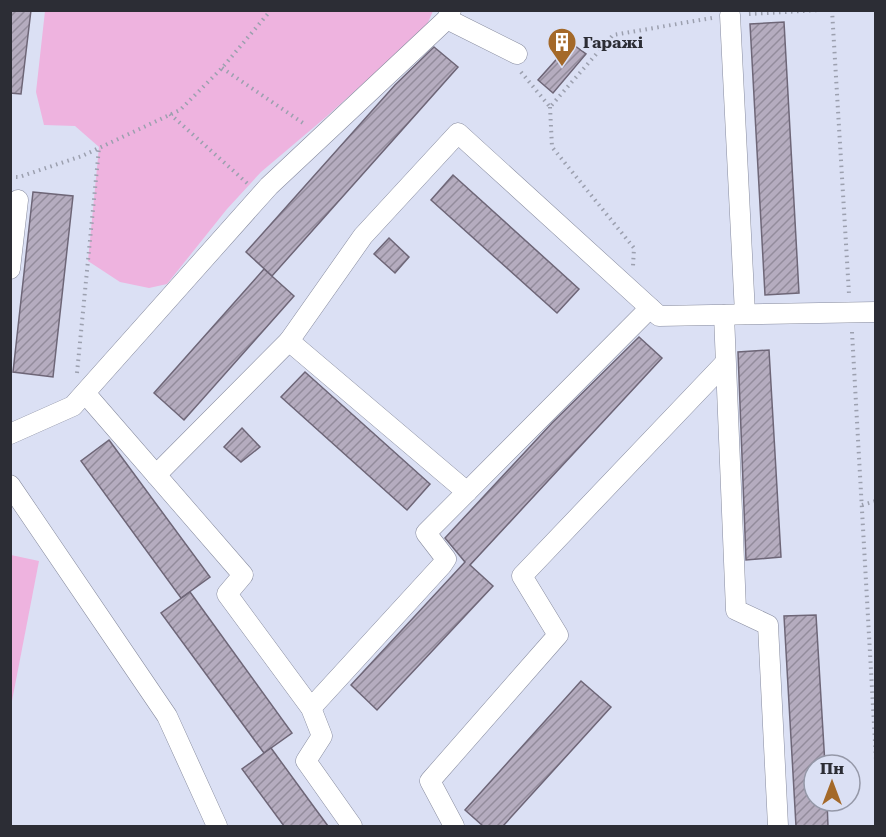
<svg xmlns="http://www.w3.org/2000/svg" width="886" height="837" font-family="'Roboto Serif',serif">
	<defs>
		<pattern id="building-hatch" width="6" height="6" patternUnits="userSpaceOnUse" patternTransform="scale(1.5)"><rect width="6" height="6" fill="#b5acbf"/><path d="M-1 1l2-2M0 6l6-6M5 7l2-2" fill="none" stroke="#938c9c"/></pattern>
	</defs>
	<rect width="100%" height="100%" fill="#dbe0f4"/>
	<g fill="#eeb3df">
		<polygon points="45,11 433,11 426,27 326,117 261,172 227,209 167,284 149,288 120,282 88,261 99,147 75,126 44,125 36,92"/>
		<polygon points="11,555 39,561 11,706 10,555"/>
	</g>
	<g fill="url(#building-hatch)" stroke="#6e6677" stroke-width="1.5">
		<polygon points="10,10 31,10 21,94 10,93"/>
		<polygon points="784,22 799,293 765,295 750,24"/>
		<polygon points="571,43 586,54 553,93 538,80"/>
		<polygon points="434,47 458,67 272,276 246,252 395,85"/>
		<polygon points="453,175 579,289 557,313 431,200"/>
		<polygon points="33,192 73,196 53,377 13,372"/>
		<polygon points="389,238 409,257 395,273 374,254"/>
		<polygon points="264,269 294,296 184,420 154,393"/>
		<polygon points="639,337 662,358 470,565 493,586 377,710 351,685 465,562 445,538 552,423"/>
		<polygon points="769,350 781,557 746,560 738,352"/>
		<polygon points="305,372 430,484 407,510 281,397"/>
		<polygon points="242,428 260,447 241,462 224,447"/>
		<polygon points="109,440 210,577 181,598 81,461"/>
		<polygon points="190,592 292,733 264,753 161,613"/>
		<polygon points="816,615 825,765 814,765 814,801 827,801 828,826 796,826 784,616"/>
		<polygon points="581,681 611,707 503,826 483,826 465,810"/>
		<polygon points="271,748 314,807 328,826 284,826 242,769"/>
	</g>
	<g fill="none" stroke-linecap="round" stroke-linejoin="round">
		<g stroke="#878b9e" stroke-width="21">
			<g id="minor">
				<polyline points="730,15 745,314"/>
				<polyline points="447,19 517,54"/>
				<polyline points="10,269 18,200"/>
				<polyline points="724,315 736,610 768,625 778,826"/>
				<polyline points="289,341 467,492"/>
				<polyline points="85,393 243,575 227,594 311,708 322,736 306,761 352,826"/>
				<polyline points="10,434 73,406 269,186 447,19 451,10"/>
				<polyline points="156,475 289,341 363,236 458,133 659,316 876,312"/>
				<polyline points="10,485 167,716 217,826"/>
				<polyline points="311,708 442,565 446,559 426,533 650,308"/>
				<polyline points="454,826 430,781 558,635 522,576 725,363"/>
			</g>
		</g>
		<g stroke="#9ca0af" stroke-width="4" stroke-dasharray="1.5 4.5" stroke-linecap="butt">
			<polyline points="832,10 849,294"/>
			<polyline points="749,14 820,10"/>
			<polyline points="222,68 306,125"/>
			<polyline points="521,72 550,107 613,35 712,18"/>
			<polyline points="550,107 552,147 634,248 633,266"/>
			<polyline points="170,114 248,184"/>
			<polyline points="10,177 19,177 82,156 180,110 222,68 271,10"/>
			<polyline points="852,332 876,760"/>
			<polyline points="77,373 99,148"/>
			<polyline points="862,505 876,501"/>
		</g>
		<use href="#minor" stroke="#fff" stroke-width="20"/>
	</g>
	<defs>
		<g id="building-pin" transform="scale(1.5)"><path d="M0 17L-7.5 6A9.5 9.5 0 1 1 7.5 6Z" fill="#a46929" stroke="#dbe0f4"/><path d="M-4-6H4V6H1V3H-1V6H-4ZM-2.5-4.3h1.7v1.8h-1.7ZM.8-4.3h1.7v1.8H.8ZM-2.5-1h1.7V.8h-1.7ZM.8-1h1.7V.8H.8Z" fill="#fff"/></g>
	</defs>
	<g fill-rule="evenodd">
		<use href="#building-pin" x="562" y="42"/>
	</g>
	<g text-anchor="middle" stroke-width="5" stroke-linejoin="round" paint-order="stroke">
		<g font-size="16" font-weight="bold" fill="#2c2d35" stroke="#dbe0f4" text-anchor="start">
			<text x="583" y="48">Гаражі</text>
		</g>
	</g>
	<rect width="886" height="837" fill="none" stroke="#2c2d35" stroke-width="24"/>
	<g transform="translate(832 783)"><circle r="28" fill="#dbe0f4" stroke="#9598a8" stroke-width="1.5"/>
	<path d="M0-4.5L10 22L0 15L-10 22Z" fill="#a46929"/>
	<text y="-9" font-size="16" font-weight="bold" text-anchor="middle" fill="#2c2d35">Пн</text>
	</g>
</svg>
